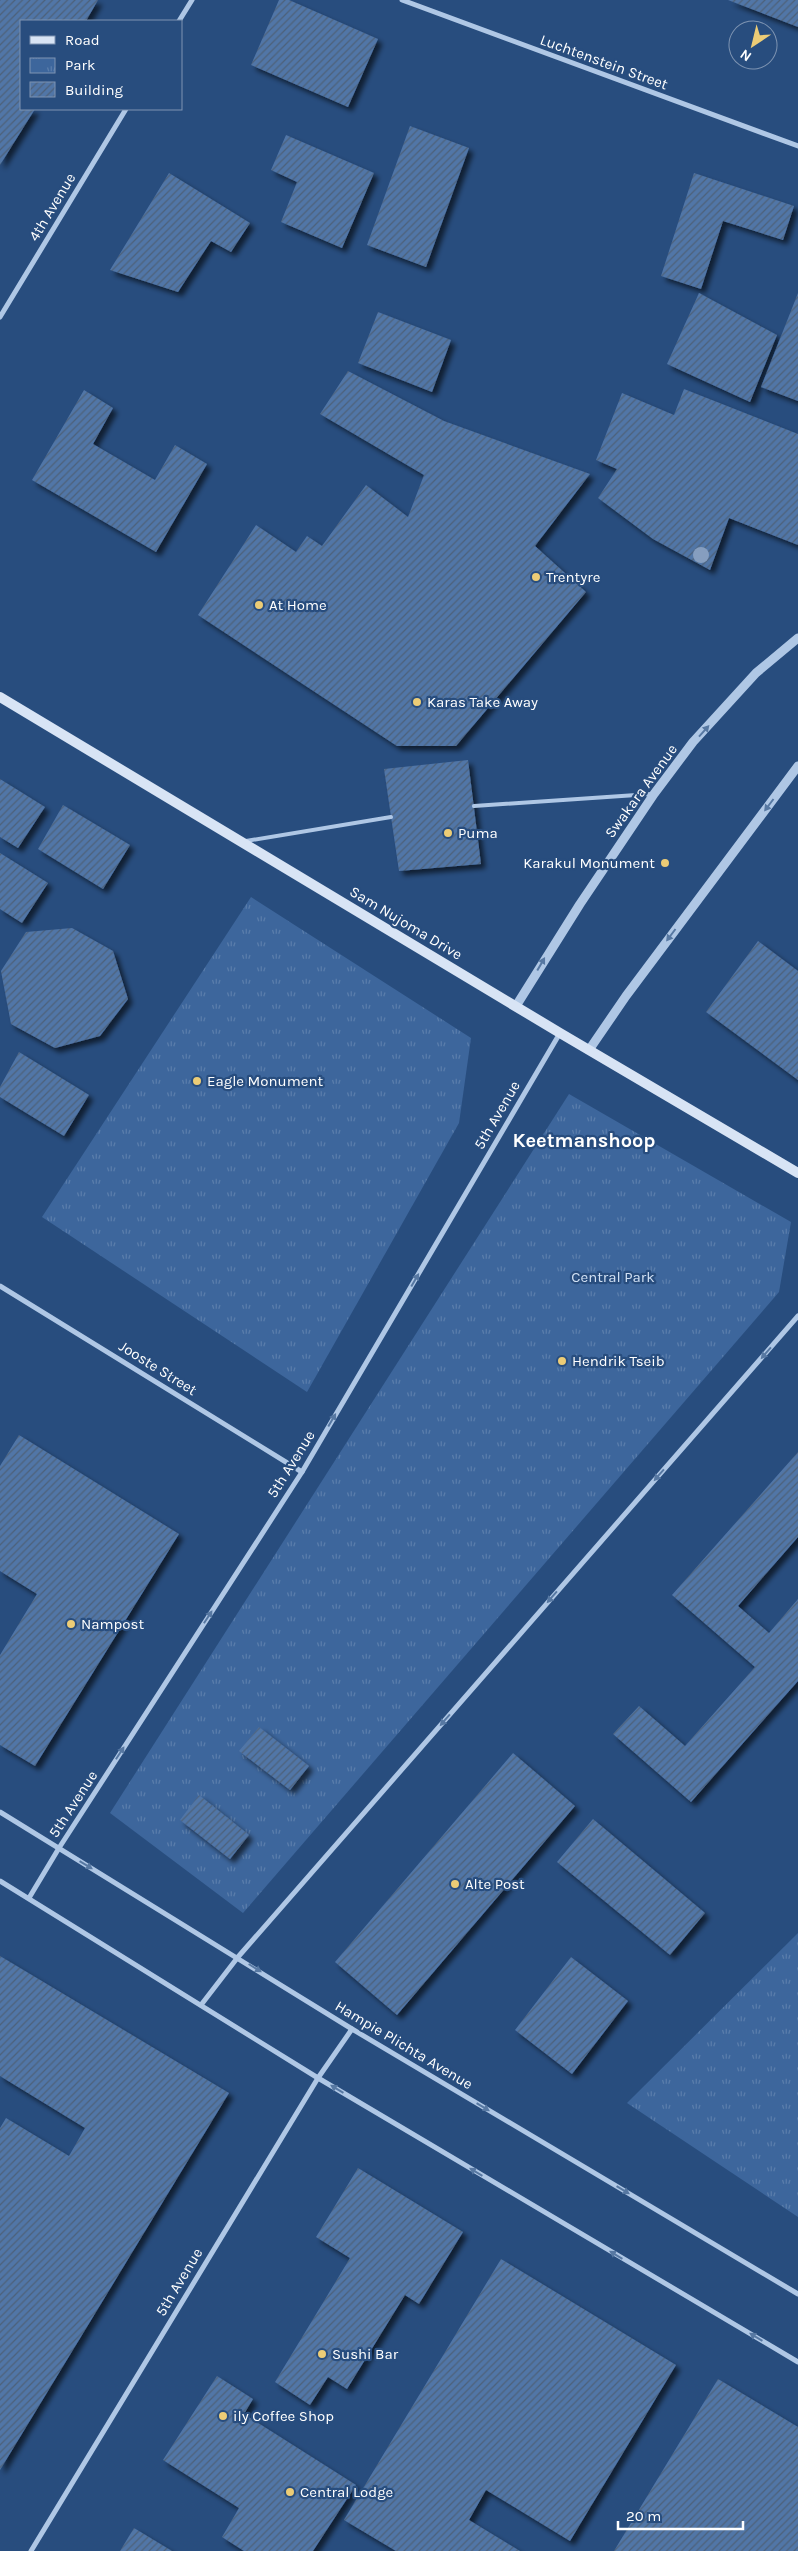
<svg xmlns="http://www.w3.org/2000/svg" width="798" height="2551" font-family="Karla,sans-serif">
	<defs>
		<pattern id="park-tufts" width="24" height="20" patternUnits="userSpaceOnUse" patternTransform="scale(1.25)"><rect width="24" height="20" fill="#3d669c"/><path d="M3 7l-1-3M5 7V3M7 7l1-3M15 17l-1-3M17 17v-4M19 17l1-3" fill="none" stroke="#5a7dab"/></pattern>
		<pattern id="building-hatch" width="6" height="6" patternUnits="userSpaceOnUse" patternTransform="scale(1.25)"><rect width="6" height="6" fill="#5176a7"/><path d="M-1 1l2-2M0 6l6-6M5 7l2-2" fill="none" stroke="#4e617a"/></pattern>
		<filter id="shadow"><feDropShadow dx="4.5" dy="4.5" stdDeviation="2.5" flood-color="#0009"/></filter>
	</defs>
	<rect width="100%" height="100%" fill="#284d7e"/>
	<g fill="url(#park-tufts)">
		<polygon points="251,897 471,1038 459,1123 307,1392 42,1217"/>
		<polygon points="569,1094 791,1222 779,1292 243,1913 110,1813"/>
		<polygon points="798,1933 798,2217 627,2103"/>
	</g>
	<g fill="url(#building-hatch)" filter="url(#shadow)">
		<polygon points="0,0 98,0 86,21 21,21 21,109 35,109 0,165"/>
		<polygon points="279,0 289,0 378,39 348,107 251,65"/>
		<polygon points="728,0 798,0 798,27"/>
		<polygon points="410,126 469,148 426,267 367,245"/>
		<polygon points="286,135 374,173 342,248 281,222 297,182 271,170"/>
		<polygon points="169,173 250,223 231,252 211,241 178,292 110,270"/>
		<polygon points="694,173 794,206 783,240 723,221 701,289 661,276"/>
		<polygon points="699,293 777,335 750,402 667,364"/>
		<polygon points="798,293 798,401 761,387"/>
		<polygon points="378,312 451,340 432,392 358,363"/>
		<polygon points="348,371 444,421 590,474 535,546 586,592 456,746 397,746 198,615 256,525 296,552 307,536 322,546 366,485 408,517 424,475 320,414"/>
		<polygon points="684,389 798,434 798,545 729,518 710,570 653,539 598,498 617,469 596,460 622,393 674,415"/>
		<polygon points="84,390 113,408 93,444 155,480 175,445 207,464 156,552 32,480"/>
		<polygon points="468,760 481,864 399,871 384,769"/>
		<polygon points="0,779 45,807 18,848 0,837"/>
		<polygon points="63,805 130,845 103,889 38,849"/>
		<polygon points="0,853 48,883 22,923 0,909"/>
		<polygon points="72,928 113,951 128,999 100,1036 55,1048 11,1024 1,971 26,932"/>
		<polygon points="758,941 798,971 798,1080 706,1012"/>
		<polygon points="19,1052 89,1095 64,1136 0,1097 0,1087"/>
		<polygon points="19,1435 179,1534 35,1766 0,1745 0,1655 37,1594 0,1571 0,1466"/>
		<polygon points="798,1452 798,1537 738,1606 769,1633 798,1599 798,1681 691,1802 613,1734 639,1706 685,1746 755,1667 672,1595"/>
		<polygon points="259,1727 309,1766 290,1790 239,1751"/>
		<polygon points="513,1753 575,1806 397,2015 335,1962"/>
		<polygon points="199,1795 249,1835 230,1859 180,1820"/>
		<polygon points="593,1819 705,1913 670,1955 557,1862"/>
		<polygon points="0,1956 229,2093 0,2470 0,2128 6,2118 69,2156 85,2128 0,2076"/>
		<polygon points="571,1957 628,2001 572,2074 515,2030"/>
		<polygon points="358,2168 463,2232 419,2304 405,2295 347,2389 328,2377 310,2405 275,2382 350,2258 316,2237"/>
		<polygon points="501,2259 676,2365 570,2541 486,2490 469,2520 520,2551 396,2551 344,2520"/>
		<polygon points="217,2376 253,2399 244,2414 356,2485 313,2551 244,2551 222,2537 239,2508 163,2460"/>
		<polygon points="718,2379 798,2427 798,2551 614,2551"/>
		<polygon points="134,2528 172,2551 120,2551"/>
	</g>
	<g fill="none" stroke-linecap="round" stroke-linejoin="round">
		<g stroke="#afc7e5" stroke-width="4">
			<polyline points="474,806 651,794"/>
			<polyline points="246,841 391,817"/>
		</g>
		<g stroke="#afc7e5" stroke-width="5">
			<polyline points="402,0 798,146"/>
			<polyline points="179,21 192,0"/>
			<polyline points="0,317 126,109"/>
			<polyline points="0,1286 302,1472"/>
			<polyline points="0,1812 352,2029 798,2294"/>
			<polyline points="0,1881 318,2078 798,2362"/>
			<polyline points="29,1898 59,1848 302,1472 560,1033"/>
			<polyline points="201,2005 238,1957 798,1316"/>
			<polyline points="31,2551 318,2078 352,2029"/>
		</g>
		<g stroke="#afc7e5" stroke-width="9">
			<polyline points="516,1006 580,904 654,794 693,742 756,673 798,638"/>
			<polyline points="589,1050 626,996 798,766"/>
		</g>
		<polyline stroke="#d8e4f5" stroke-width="10" points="0,697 560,1033 798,1173"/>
	</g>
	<circle fill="#869ebf" cx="701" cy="555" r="8"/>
	<defs><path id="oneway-solid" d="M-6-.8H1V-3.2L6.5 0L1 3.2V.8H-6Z" transform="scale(1.25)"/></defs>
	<g fill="#5778a2">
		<use href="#oneway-solid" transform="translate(704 731) rotate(-48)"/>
		<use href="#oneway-solid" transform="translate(769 805) rotate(127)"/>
		<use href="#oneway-solid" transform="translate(671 935) rotate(127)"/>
		<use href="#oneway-solid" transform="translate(541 964) rotate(-60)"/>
		<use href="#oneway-solid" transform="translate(415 1280) rotate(-60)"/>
		<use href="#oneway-solid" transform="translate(766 1353) rotate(131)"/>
		<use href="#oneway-solid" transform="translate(332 1420) rotate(-60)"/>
		<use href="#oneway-solid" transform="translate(659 1475) rotate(131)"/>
		<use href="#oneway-solid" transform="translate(552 1597) rotate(131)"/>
		<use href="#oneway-solid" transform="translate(208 1617) rotate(-57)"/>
		<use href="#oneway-solid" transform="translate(445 1720) rotate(131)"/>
		<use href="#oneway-solid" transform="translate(120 1753) rotate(-57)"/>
		<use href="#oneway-solid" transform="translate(86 1865) rotate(31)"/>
		<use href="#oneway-solid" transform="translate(255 1968) rotate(32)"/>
		<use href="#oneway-solid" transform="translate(337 2089) rotate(-149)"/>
		<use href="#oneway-solid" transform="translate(483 2107) rotate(31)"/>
		<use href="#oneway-solid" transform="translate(476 2172) rotate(-149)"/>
		<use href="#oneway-solid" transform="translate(623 2190) rotate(31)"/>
		<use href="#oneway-solid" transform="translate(616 2255) rotate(-149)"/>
		<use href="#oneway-solid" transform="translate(756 2337) rotate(-149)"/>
	</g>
	<g fill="#eccc76" stroke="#284d7e" stroke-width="2">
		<circle cx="536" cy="577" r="5"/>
		<circle cx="259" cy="605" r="5"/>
		<circle cx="417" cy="702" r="5"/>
		<circle cx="448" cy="833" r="5"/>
		<circle cx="665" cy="863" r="5"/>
		<circle cx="197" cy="1081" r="5"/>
		<circle cx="562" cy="1361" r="5"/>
		<circle cx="71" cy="1624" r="5"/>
		<circle cx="455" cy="1884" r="5"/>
		<circle cx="322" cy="2354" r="5"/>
		<circle cx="223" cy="2416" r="5"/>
		<circle cx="290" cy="2492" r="5"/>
	</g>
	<g text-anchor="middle" stroke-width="4.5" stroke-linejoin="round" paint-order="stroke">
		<g font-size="15" fill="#fff" stroke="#284d7e">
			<text transform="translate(604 62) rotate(20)" y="5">Luchtenstein Street</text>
			<text transform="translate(52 207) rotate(-59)" y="5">4th Avenue</text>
			<text transform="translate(641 791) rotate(-54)" y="5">Swakara Avenue</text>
			<text transform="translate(406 923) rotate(31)" y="5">Sam Nujoma Drive</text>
			<text transform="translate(497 1115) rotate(-60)" y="5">5th Avenue</text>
			<text transform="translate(158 1368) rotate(32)" y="5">Jooste Street</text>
			<text transform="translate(291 1464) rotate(-58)" y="5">5th Avenue</text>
			<text transform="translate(73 1804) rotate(-57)" y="5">5th Avenue</text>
			<text transform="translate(404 2045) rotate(31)" y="5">Hampie Plichta Avenue</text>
			<text transform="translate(179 2282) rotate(-59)" y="5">5th Avenue</text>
		</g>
		<g font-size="15" fill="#fff" stroke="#284d7e" text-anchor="start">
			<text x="546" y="582">Trentyre</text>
			<text x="269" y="610">At Home</text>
			<text x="427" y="707">Karas Take Away</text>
			<text x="458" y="838">Puma</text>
			<text x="655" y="868" text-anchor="end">Karakul Monument</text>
			<text x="207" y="1086">Eagle Monument</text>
			<text x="572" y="1366">Hendrik Tseib</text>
			<text x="81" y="1629">Nampost</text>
			<text x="465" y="1889">Alte Post</text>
			<text x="332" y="2359">Sushi Bar</text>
			<text x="233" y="2421">ily Coffee Shop</text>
			<text x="300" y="2497">Central Lodge</text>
		</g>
		<g font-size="15" fill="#d2e1f4" stroke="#284d7e">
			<text x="613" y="1282">Central Park</text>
		</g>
		<g font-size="20" font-weight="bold" fill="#fff" stroke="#284d7e">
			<text x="584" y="1147">Keetmanshoop</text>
		</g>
	</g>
	<rect x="20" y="20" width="162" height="90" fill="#284d7e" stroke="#7e94b2"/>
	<rect x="30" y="36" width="25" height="8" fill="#d8e4f5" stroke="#7e94b2"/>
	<text x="65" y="45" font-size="15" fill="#ffffff">Road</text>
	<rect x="30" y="58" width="25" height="15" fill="url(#park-tufts)" stroke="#7e94b2"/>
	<text x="65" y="70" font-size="15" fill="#ffffff">Park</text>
	<rect x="30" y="82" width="25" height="15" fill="url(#building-hatch)" stroke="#7e94b2"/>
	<text x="65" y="95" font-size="15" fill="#ffffff">Building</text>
	<g transform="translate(753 45) rotate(215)"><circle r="24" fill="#284d7e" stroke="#7e94b2"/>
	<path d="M0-4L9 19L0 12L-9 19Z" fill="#eccc76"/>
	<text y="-8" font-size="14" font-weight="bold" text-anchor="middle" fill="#ffffff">N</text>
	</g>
	<path d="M618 2521v8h125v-8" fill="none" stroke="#ffffff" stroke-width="2.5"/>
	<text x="626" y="2521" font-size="15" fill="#ffffff" stroke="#284d7e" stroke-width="4" paint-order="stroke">20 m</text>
</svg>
